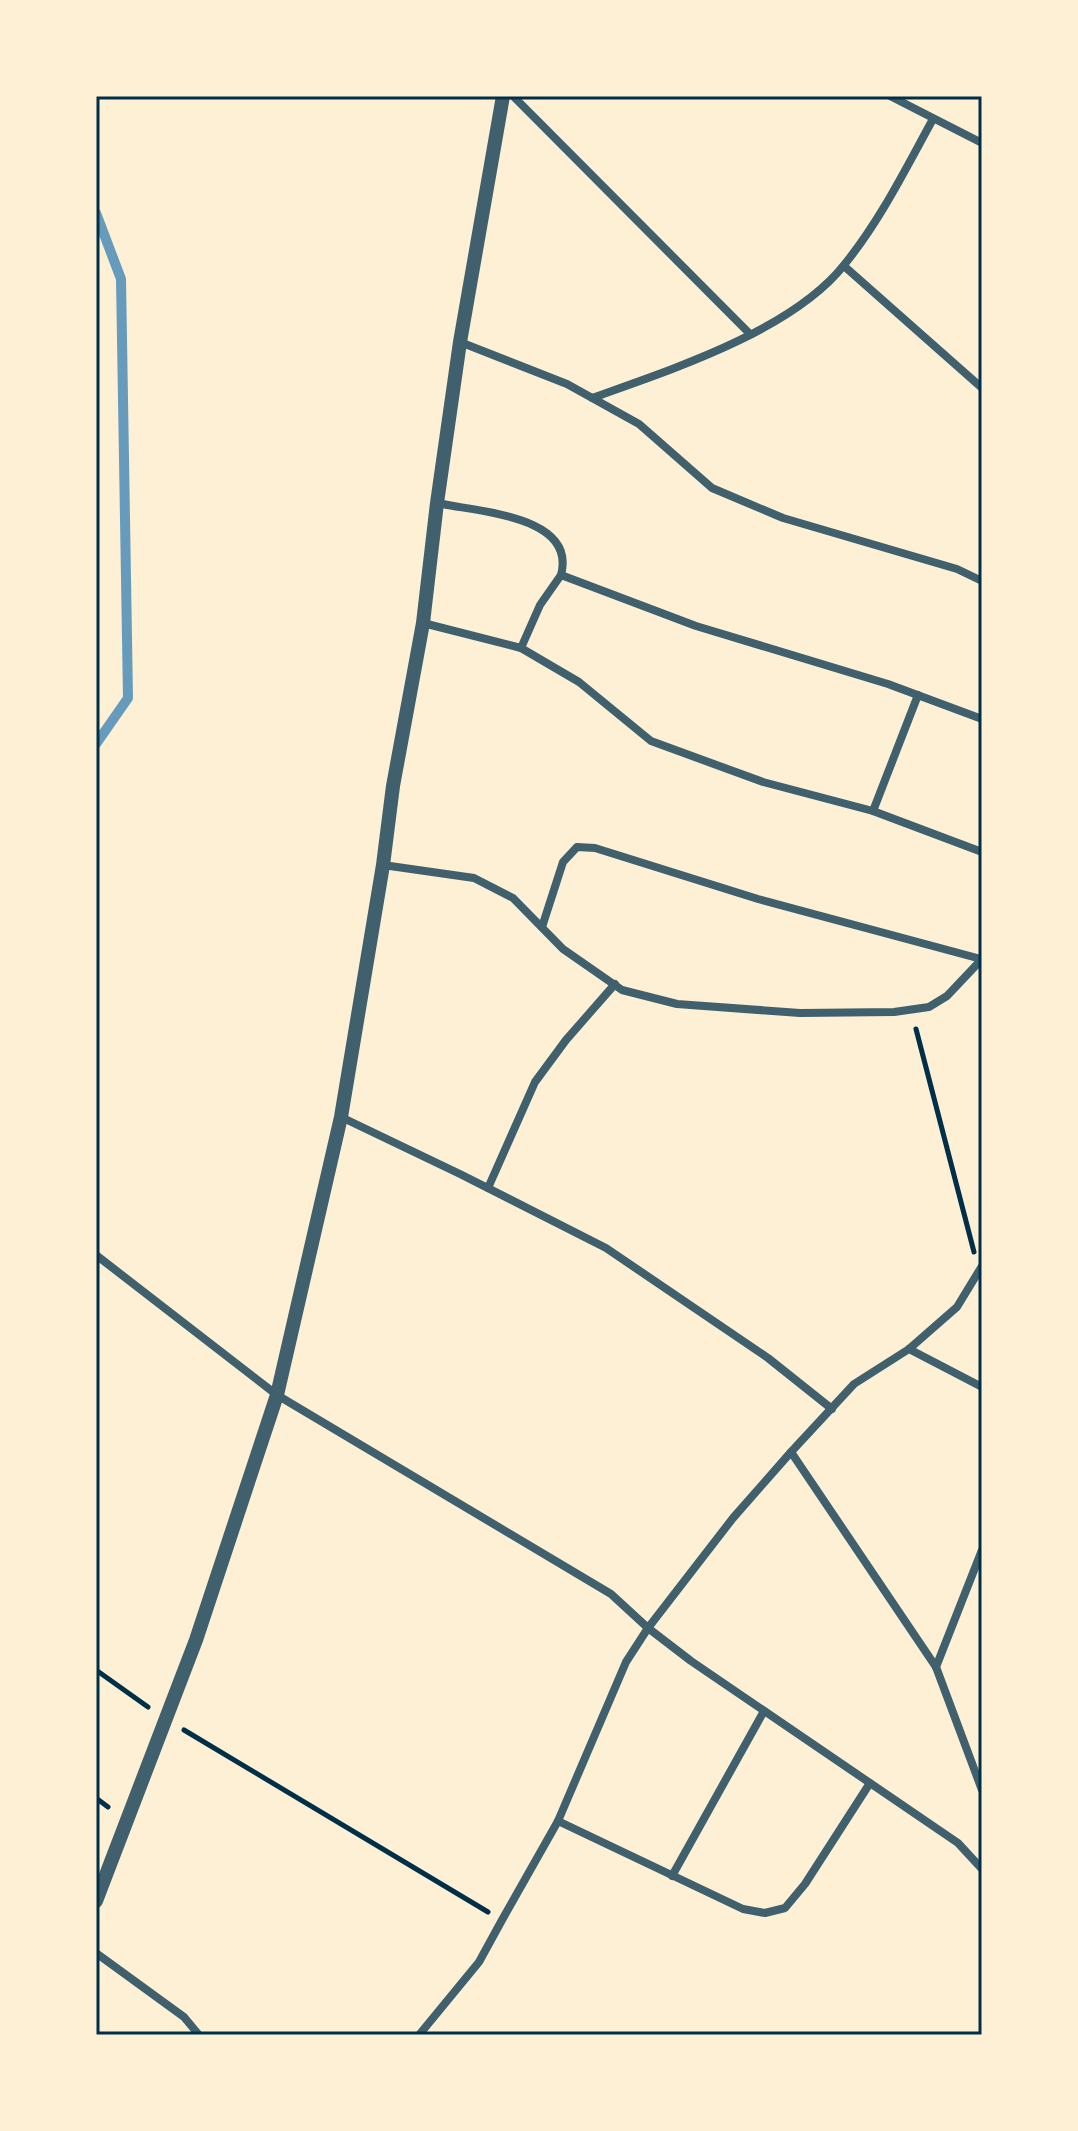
<svg xmlns="http://www.w3.org/2000/svg" width="1078" height="2131" font-family="Arial,sans-serif">
	<rect width="100%" height="100%" fill="#fdf0d5"/>
	<g fill="none" stroke-linecap="round" stroke-linejoin="round">
		<polyline stroke="#669bbc" stroke-width="10" points="96,213 121,279 128,698 96,744"/>
		<g stroke="#003049" stroke-width="5">
			<polyline points="916,1029 974,1252"/>
			<polyline points="96,1670 148,1707"/>
			<polyline points="184,1730 488,1912"/>
			<polyline points="96,1798 108,1807"/>
		</g>
		<g stroke="#3f606c" stroke-width="8">
			<polyline points="513,96 750,334"/>
			<polyline points="890,96 982,143"/>
			<polyline points="844,266 982,388"/>
			<polyline points="460,342 567,384 639,424 712,488 783,518 957,569 982,581"/>
			<path d="M592,398C670,370 792,331 844,265C880,221 906,168 933,119"/>
			<path d="M437,503C477,512 577,515 561,575"/>
			<polyline points="423,623 521,648 579,682 651,741 763,782 873,811 982,852"/>
			<polyline points="521,648 540,605 561,575 696,626 888,684 982,719"/>
			<polyline points="873,811 918,695"/>
			<polyline points="383,865 474,878 513,898 563,949 622,990 677,1004 800,1013 894,1012 929,1007 947,996 982,959"/>
			<polyline points="542,927 563,862 577,847 595,848 758,899 981,959"/>
			<polyline points="341,1117 460,1174 606,1248 768,1358 832,1409"/>
			<polyline points="488,1188 535,1082 566,1040 615,984"/>
			<polyline points="96,1255 277,1395 611,1594 648,1628 691,1661 958,1843 982,1869"/>
			<polyline points="909,1349 982,1387"/>
			<polyline points="791,1452 936,1667 982,1790"/>
			<polyline points="936,1667 982,1550"/>
			<polyline points="558,1821 743,1909 765,1913 785,1908 805,1884 870,1783"/>
			<polyline points="672,1876 764,1711"/>
			<polyline points="96,1953 184,2017 199,2035"/>
			<polyline points="419,2035 479,1962 502,1920 558,1821 626,1662 648,1628 733,1518 791,1452 854,1384 909,1349 957,1307 982,1266"/>
		</g>
		<polyline stroke="#3f606c" stroke-width="14" points="96,1901 196,1640 277,1395 341,1117 383,865 393,786 423,623 437,503 460,342 503,96"/>
	</g>
	<rect width="1078" height="2131" fill="none" stroke="#fdf0d5" stroke-width="196"/>
	<rect x="98" y="98" width="882" height="1935" fill="none" stroke="#003049" stroke-width="3"/>
</svg>
